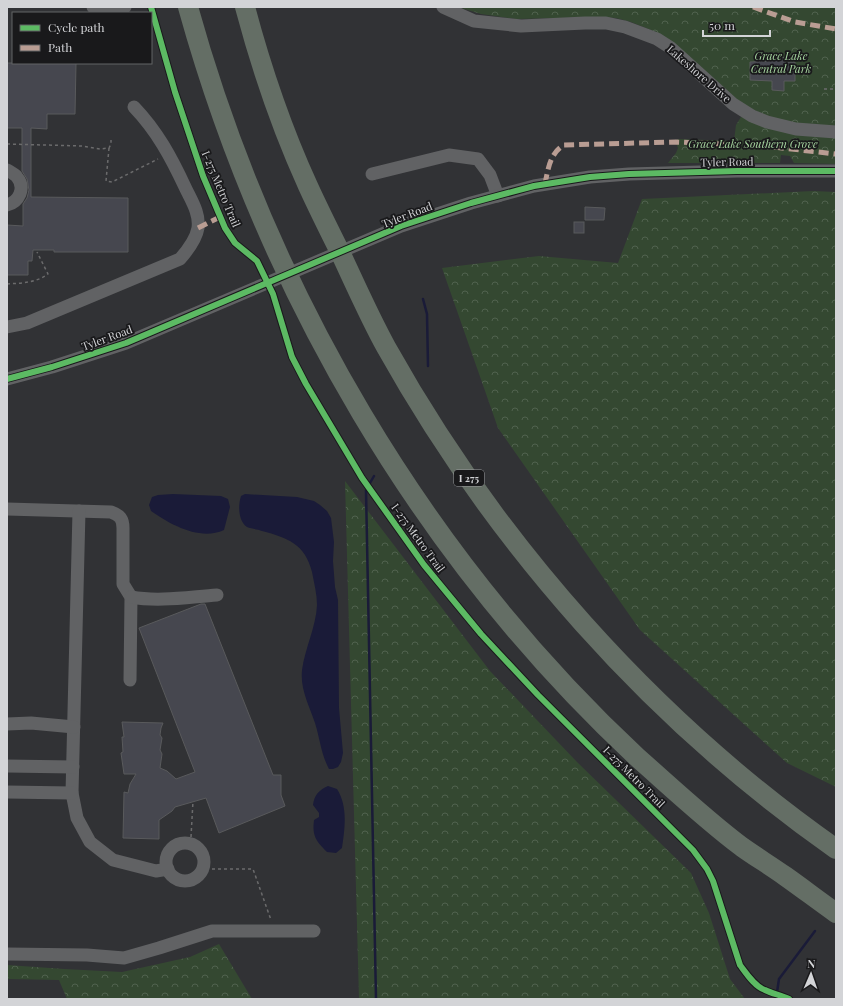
<svg xmlns="http://www.w3.org/2000/svg" width="843" height="1006" font-family="'Playfair Display',serif">
	<defs>
		<pattern id="forest-crowns" width="20" height="18" patternUnits="userSpaceOnUse"><rect width="20" height="18" fill="#344831"/><path d="M2 6a3 3 0 1 1 6 0M12 15a3 3 0 1 1 6 0" fill="none" stroke="#50624e"/></pattern>
	</defs>
	<rect width="100%" height="100%" fill="#313235"/>
	<g fill="url(#forest-crowns)">
		<polygon points="458,7 836,7 836,127 811,126 771,118 741,104 656,32 631,22 616,18 601,17 516,19 481,14"/>
		<polygon points="741,117 836,137 836,164 794,163 790,156 781,155 780,163 668,163 676,153 678,148 675,140 680,139 734,141 736,125"/>
		<polygon points="813,191 836,192 836,787 787,763 640,630 498,428 442,268 539,256 618,263 642,199"/>
		<polygon points="345,481 490,671 577,762 691,873 709,913 730,979 745,999 359,999"/>
		<polygon points="219,944 252,999 67,999 59,980 7,979 7,965 64,969 122,972 190,957"/>
	</g>
	<g fill="#1a1b38">
		<path d="M173,494L221,496L228,499L230,507L224,530C200,541 171,525 151,511L149,505L152,497L158,495Z"/>
		<path d="M245,494L297,497L314,501L320,505L327,511L331,518L334,542L333,561L335,587L338,600L339,708L343,753L341,762L338,767L333,769H329C321,754 320,739 315,723C309,705 300,689 302,670C305,648 316,627 317,605C317,594 314,583 312,572C305,544 288,538 262,531C258,529 251,529 247,527C238,521 238,505 241,496Z"/>
		<path d="M328,786L337,789C348,806 345,829 342,848L336,853L327,852C316,841 312,836 314,820L319,817V813L313,805C314,795 319,790 328,786Z"/>
	</g>
	<g fill="none" stroke-linecap="round" stroke-linejoin="round">
		<g stroke="#1a1b38" stroke-width="2.5">
			<polyline points="423,299 427,314 428,366"/>
			<polyline points="374,476 366,490 376,999"/>
			<polyline points="776,999 779,979 815,931"/>
		</g>
	</g>
	<g fill="#46474f" stroke="#595a5c">
		<polygon points="772,58 785,58 785,62 795,62 795,81 784,81 784,91 772,90 772,81 750,80 750,62 772,61"/>
		<polygon points="7,63 76,63 75,114 47,114 47,129 31,128 31,197 128,198 128,252 54,252 54,250 33,250 32,261 28,261 28,275 7,275 7,225 23,226 23,204 27,198 29,190 27,179 22,171 22,128 7,128"/>
		<polygon points="585,207 605,208 604,220 585,220"/>
		<rect x="574" y="222" width="10" height="11"/>
		<polygon points="201,604 205,604 273,775 281,775 281,795 285,806 219,833 206,798 175,807 172,811 159,820 159,839 123,838 124,792 128,793 130,784 136,774 124,774 121,753 123,752 122,737 124,737 122,722 163,723 161,728 160,735 162,738 160,750 162,754 160,768 167,771 176,779 195,772 139,628"/>
	</g>
	<g fill="none" stroke-linecap="round" stroke-linejoin="round">
		<g stroke="#6b6b6c" stroke-width="1.5" stroke-dasharray="3 3" stroke-linecap="butt">
			<polyline points="824,89 836,89"/>
			<polyline points="7,144 82,146 100,149 109,148 111,144 111,140"/>
			<polyline points="109,148 106,181 112,182 158,159"/>
			<path d="M7,284C21,283 36,283 48,274L37,252"/>
			<polyline points="191,837 193,801"/>
			<polyline points="212,869 253,869 271,920"/>
		</g>
		<g stroke="#616264" stroke-width="13">
			<path d="M93,7C100,13 119,16 125,7"/>
			<polyline points="443,7 474,21 521,26 585,23 606,23 625,27 657,39 671,48 733,104 752,116 767,122 796,129 836,132"/>
			<path d="M7,170C10,172 15,174 17,177C26,188 19,202 7,205"/>
			<polyline points="372,174 449,155 478,159 490,175 498,196"/>
			<path d="M7,327L27,323L180,259C187,251 196,240 198,228C200,213 191,200 185,187C171,157 157,131 134,107"/>
			<polyline points="7,379 52,367 126,343 401,226 471,203 534,186 590,177 629,174 737,171 836,171"/>
			<path d="M7,509L111,512C120,515 123,519 123,528V584L131,597L130,680"/>
			<polyline points="79,511 72,793 77,818 90,842 113,860 156,871 168,869"/>
			<path d="M131,597C159,602 188,597 217,595"/>
			<polyline points="7,724 31,723 74,727"/>
			<polyline points="7,766 73,767"/>
			<polyline points="7,792 72,793"/>
			<circle cx="185" cy="862" r="19"/>
			<polyline points="7,954 87,955 124,958 159,948 212,931 314,931"/>
		</g>
		<g stroke="#646e65" stroke-width="20">
			<path d="M188,7C267,291 422,557 638,758C672,788 706,820 742,847C756,857 771,866 785,876C802,888 819,901 836,913"/>
			<path d="M245,7C261,67 282,129 308,186C318,208 329,230 340,252C355,284 369,316 386,347C496,544 652,720 836,849"/>
		</g>
		<g stroke="#b99d93" stroke-width="5" stroke-dasharray="10 5" stroke-linecap="butt">
			<polyline points="753,7 795,22 836,29"/>
			<path d="M545,184C548,169 550,153 564,145L676,142L764,146L836,154"/>
			<polyline points="198,228 220,217"/>
		</g>
		<g stroke="#19191b" stroke-width="8">
			<g id="cycleway">
				<path d="M151,7L175,92L203,176L225,228L235,243L257,261L273,294L292,357L306,384L362,478L424,565L481,634L538,695L693,850L707,869L713,881L740,965C746,973 755,987 765,990C773,994 781,995 789,999"/>
				<polyline points="7,379 52,367 126,343 401,226 471,203 534,186 590,177 629,174 737,171 836,171"/>
			</g>
		</g>
		<use href="#cycleway" stroke="#5cba63" stroke-width="6"/>
	</g>
	<g text-anchor="middle" stroke-width="3.5" stroke-linejoin="round" paint-order="stroke">
		<rect fill="#19191b" stroke="#9b9c9f" stroke-width="1" x="454" y="470" width="30" height="16" rx="3"/>
		<g font-size="10" font-weight="bold" fill="#d3d4d7">
			<text x="469" y="482">I 275</text>
		</g>
		<g font-size="11" font-style="italic" fill="#a7d6a0" stroke="#19191b">
			<text x="781" y="60">Grace Lake<tspan x="781" dy="13">Central Park</tspan></text>
			<text x="753" y="148">Grace Lake Southern Grove</text>
		</g>
		<g font-size="11" fill="#d3d4d7" stroke="#19191b">
			<text transform="translate(699 74) rotate(41)" y="4">Lakeshore Drive</text>
			<text transform="translate(727 162) rotate(-1)" y="4">Tyler Road</text>
			<text transform="translate(221 189) rotate(67)" y="4">I-275 Metro Trail</text>
			<text transform="translate(407 215) rotate(-21)" y="4">Tyler Road</text>
			<text transform="translate(107 338) rotate(-20)" y="4">Tyler Road</text>
			<text transform="translate(418 538) rotate(54)" y="4">I-275 Metro Trail</text>
			<text transform="translate(634 777) rotate(45)" y="4">I-275 Metro Trail</text>
		</g>
	</g>
	<rect width="843" height="1006" fill="none" stroke="#d3d4d7" stroke-width="16"/>
	<rect x="12" y="12" width="140" height="52" fill="#19191b" stroke="#636466"/>
	<rect x="20" y="25" width="20" height="6" fill="#5cba63" stroke="#636466"/>
	<text x="48" y="32" font-size="12" fill="#d3d4d7">Cycle path</text>
	<rect x="20" y="45" width="20" height="6" fill="#b99d93" stroke="#636466"/>
	<text x="48" y="52" font-size="12" fill="#d3d4d7">Path</text>
	<g transform="translate(811 974) rotate(2)" stroke="#19191b" stroke-width="3" paint-order="stroke">
	<path d="M0-3L7 15L0 10L-7 15Z" fill="#d3d4d7"/>
	<text y="-6" font-size="11" font-weight="bold" text-anchor="middle" fill="#d3d4d7">N</text>
	</g>
	<path d="M703 30v6h67v-6" fill="none" stroke="#d3d4d7" stroke-width="2"/>
	<text x="709" y="30" font-size="12" fill="#d3d4d7" stroke="#19191b" stroke-width="3" paint-order="stroke">50 m</text>
</svg>
